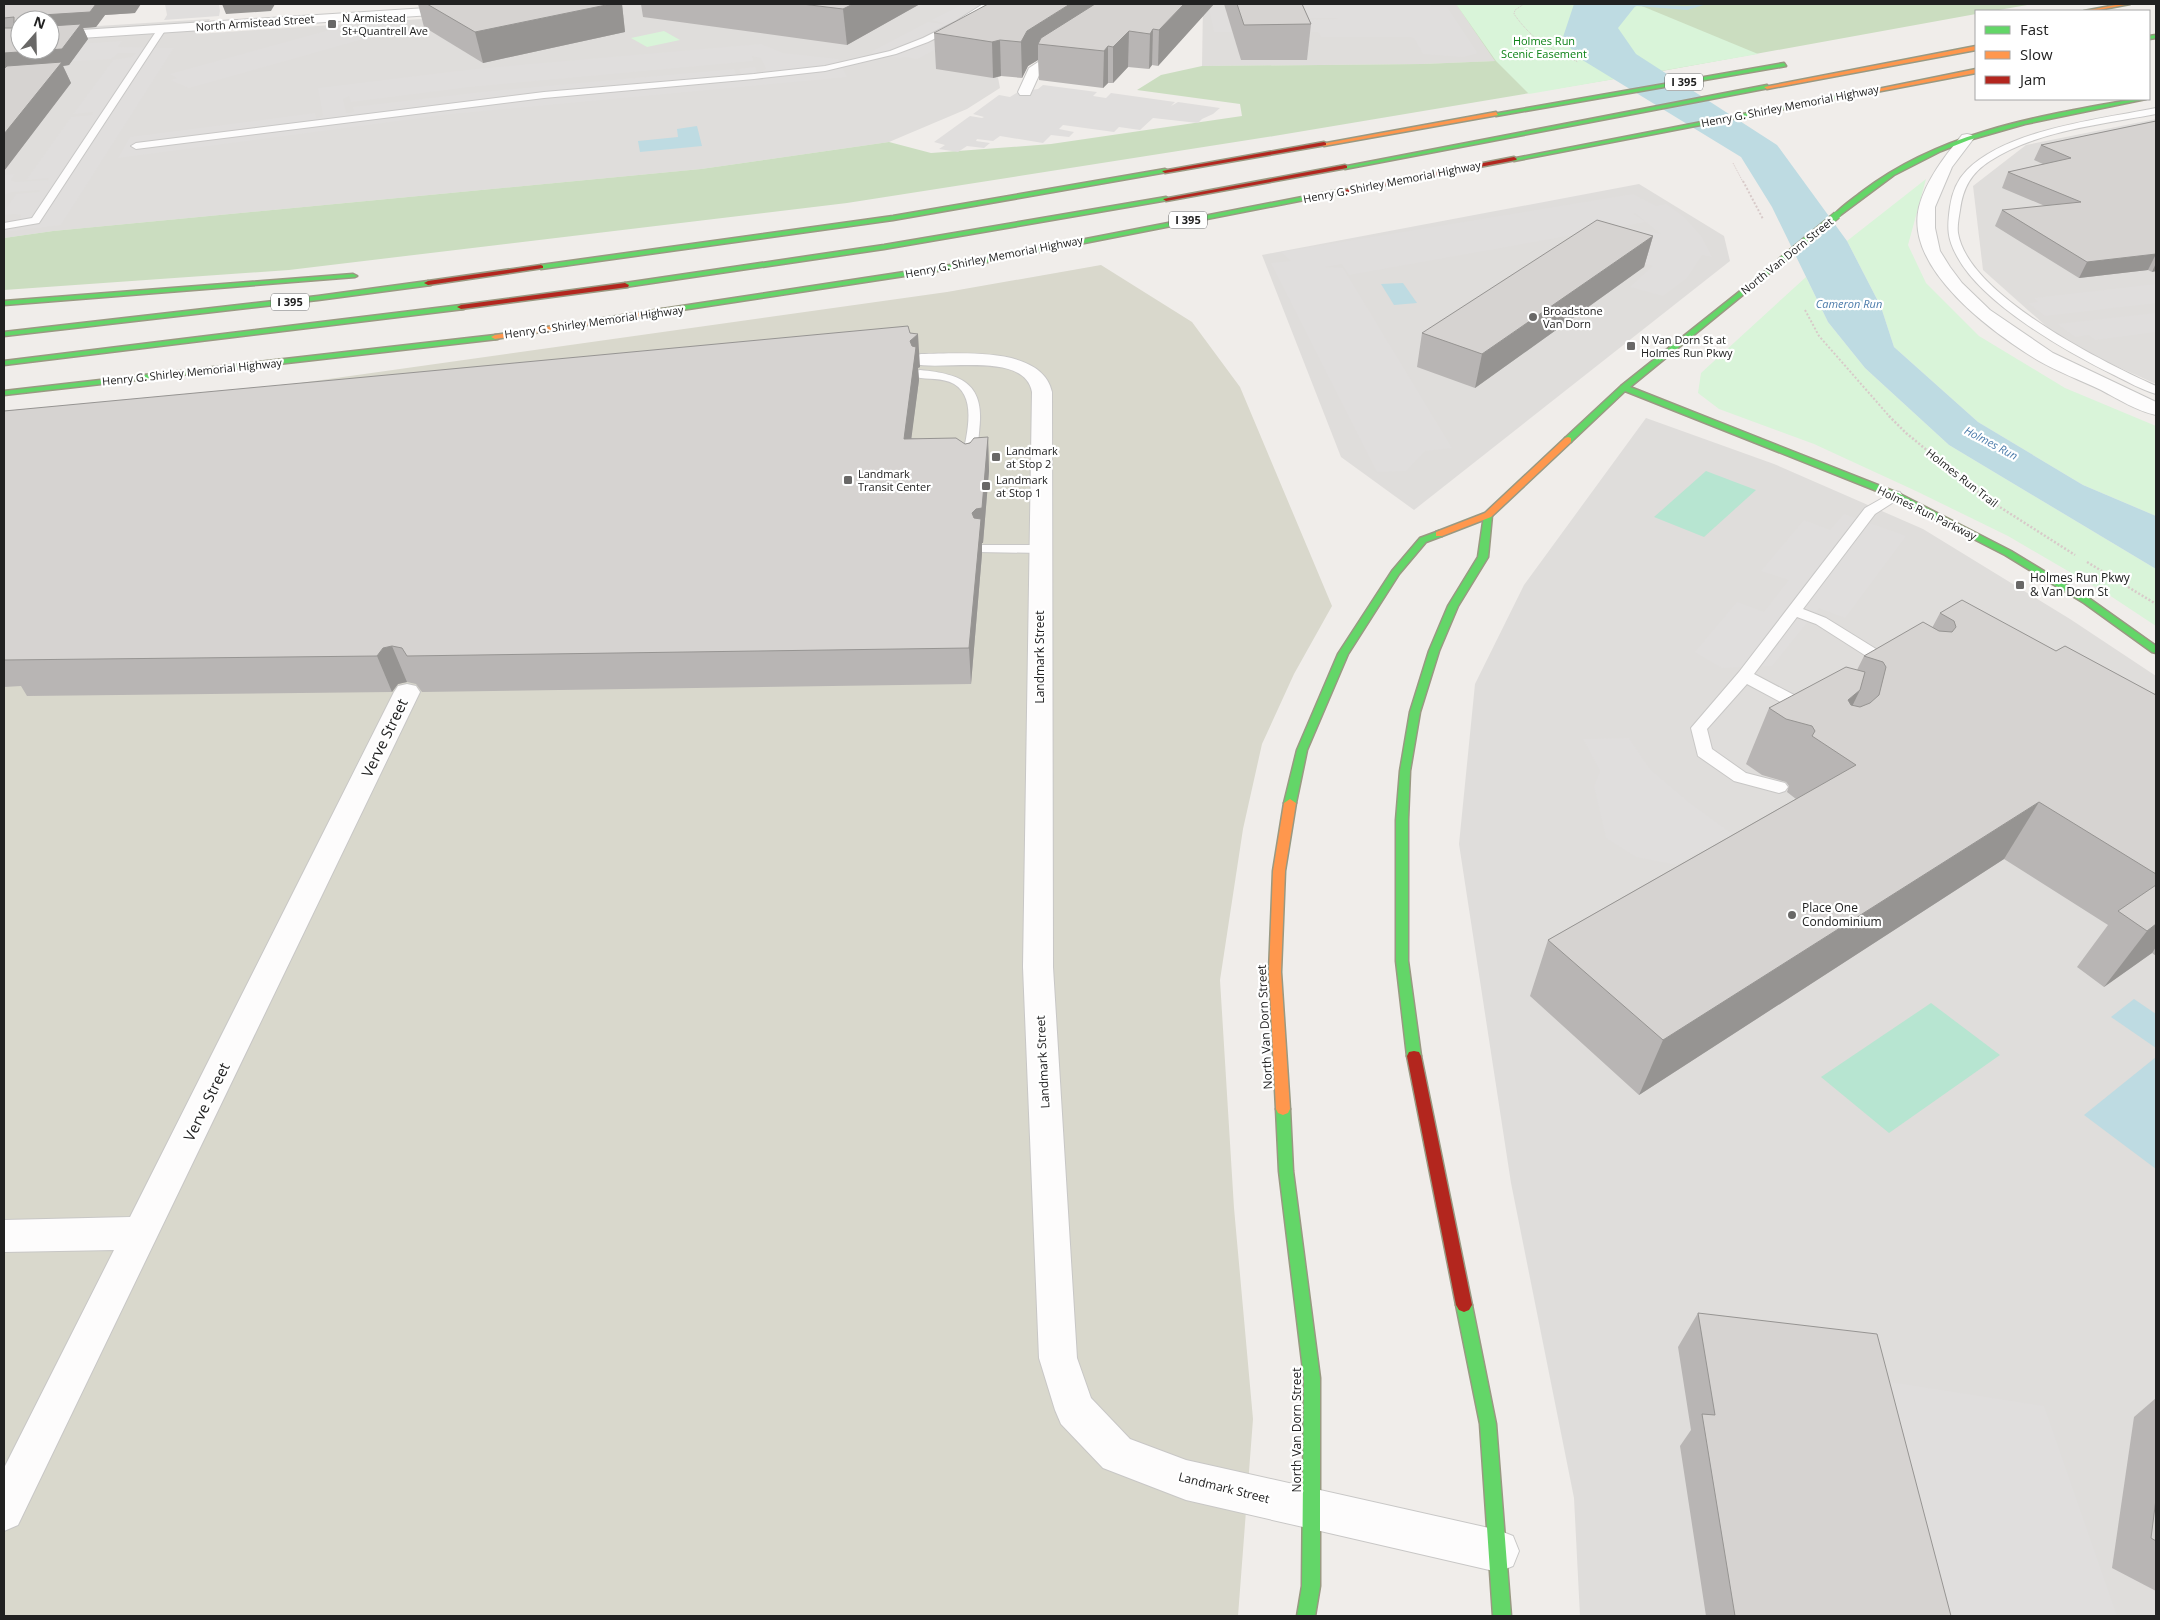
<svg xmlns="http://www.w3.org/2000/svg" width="2160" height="1620" font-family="'Open Sans',sans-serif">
	<rect width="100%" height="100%" fill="#f0edea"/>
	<g fill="#dfdddb">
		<polygon points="642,4 1035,4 996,67 1000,88 967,109 889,142 701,169 53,231 4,238 4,33 20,50 50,50 50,29 210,19 198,34"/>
		<polygon points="1203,4 1456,4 1496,61 1422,64 1202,66"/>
		<polygon points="2156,119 2156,384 2065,343 1983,270 1973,186 2026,145"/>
		<polygon points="1639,184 1724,236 1730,261 1414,510 1341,457 1262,255"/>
		<polygon points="1646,418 1774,464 1923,529 2070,619 2156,676 2156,1616 1580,1616 1574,1498 1511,1183 1459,844 1475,684 1524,585"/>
	</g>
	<polygon fill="#d9d8cc" points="1101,265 1192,322 1240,387 1332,606 1294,674 1262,744 1243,829 1220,980 1234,1208 1253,1419 1238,1616 4,1616 4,418 279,386 947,292"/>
	<g fill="#cbddc0">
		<polygon points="1456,4 1584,61 1614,79 1274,136 847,203 289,270 4,290 4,238 53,231 701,169 889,142 931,153 1051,144 1242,116 1240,104 1137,90 1161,75 1202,66 1422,64 1495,61"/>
		<polygon points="1637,4 2033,4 1993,11 1976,11 1976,14 1662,71 1636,54 1618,28"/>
	</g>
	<g fill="#d9f4d9">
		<polygon points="1456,4 1637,4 1758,54 1529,94 1496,61"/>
		<polygon points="664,31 680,40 647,47 631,38"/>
		<polygon points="1926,179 1908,245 1926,283 1979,336 2065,388 2156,426 2156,516 2083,485 1978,422 1894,347 1881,307 1847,241"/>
		<polygon points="1806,277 1828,322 1865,368 1949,445 2156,569 2156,626 2109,595 2008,536 1916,491 1814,444 1719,409 1698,393 1701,373"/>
	</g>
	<g fill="#b7e5d1">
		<polygon points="1706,471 1756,490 1704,537 1654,517"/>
		<polygon points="1931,1003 2000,1055 1889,1133 1821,1077"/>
	</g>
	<g fill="#e0dedd" fill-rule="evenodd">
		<polygon points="165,4 219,4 220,11 219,16 164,20 167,15"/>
		<polygon points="963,4 1016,4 918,59 905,57 900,58 871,52 928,22 942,24 944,23 931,20"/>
		<path d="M1228,4H1430L1431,7H1447L1477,52L1476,54L1462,57L1423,54L1414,38L1410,37H1321L1318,32H1214L1209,8H1228ZM1248,18H1335L1339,19L1249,21Z"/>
		<polygon points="391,23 378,33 367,38 189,88 170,80 177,78 170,74 333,29 342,31 353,25"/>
		<polygon points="122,41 118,47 174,48 61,225 4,232 4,222 21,218 21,215 15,214 4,215 4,211 16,194 39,192 40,190 12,192 4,195 4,175 15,174 11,180 15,182 48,180 49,178 26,180 71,117 92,115 93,112 73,114 113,60 131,57 136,53 119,53 111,59 62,62 77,44"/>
		<path d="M761,44L783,53L838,59L847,77L451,114L118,158L130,137L315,113L316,118L321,117L323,115L318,88L475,69ZM752,56L761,58L766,69L757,73L755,67L739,69L741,74L736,75L734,69L491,91L353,107L354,112L349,113H346L343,99L349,96L351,102L470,87L753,61Z"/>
		<polygon points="1043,85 1097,92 1093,96 1106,98 1111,93 1175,102 1171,106 1178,102 1220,108 1213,114 1202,119 1198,123 1153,118 1140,130 1119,127 1114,132 1063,125 1059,129 1074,132 1069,137 1051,135 1043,143 1000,136 993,141 977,139 976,141 990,143 984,148 967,146 958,152 939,149 945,145 934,142 970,116 982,118 984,117 973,114 999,95 1010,97 1018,92 1038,89"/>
		<polygon points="1633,194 1656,206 1666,204 1683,216 1701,236 1712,257 1702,255 1687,278 1663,296 1630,287 1653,266 1566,239 1630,228 1661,234 1635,213 1633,214 1646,222 1349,275 1342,264 1325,267 1343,268 1452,448 1425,451 1406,471 1377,472 1271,263 1291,261 1281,252"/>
		<polygon points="2156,284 2156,303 2045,316 2028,303 2038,302 2034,298"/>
		<polygon points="2156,313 2156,332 2095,340 2088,335 2075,337 2057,324"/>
		<polygon points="1844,514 1906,536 1845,618 1819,608 1772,666 1722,668 1695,652 1737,602 1764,612 1789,580 1761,571 1804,520 1830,530"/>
		<polygon points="1629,738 1650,769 1690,803 1757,852 1728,870 1701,851 1677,865 1636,857 1606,838 1594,786 1600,771 1583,739"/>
		<polygon points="1890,1382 2044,1406 2117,1616 1949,1616"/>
	</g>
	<g fill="#bedbe2">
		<polygon points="1574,4 1637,4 1618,28 1636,54 1777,145 1847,241 1881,307 1894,347 1978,422 2083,485 2156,516 2156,569 1949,445 1865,368 1828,322 1772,207 1741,157 1584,61 1562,40"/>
		<polygon points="697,126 702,146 640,152 638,141 678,137 677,129"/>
		<polygon points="1403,283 1417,303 1394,305 1381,284"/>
		<polygon points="2134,999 2156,1014 2156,1048 2111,1017"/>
		<polygon points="2156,1057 2156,1169 2084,1115"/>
	</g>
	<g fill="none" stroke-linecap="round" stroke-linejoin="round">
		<polygon fill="#bedbe2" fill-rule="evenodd" points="1632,4 1687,6 1707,4 1687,10 1637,6 1621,11 1618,9"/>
		<g stroke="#c8c7c6" stroke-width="2">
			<g id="lane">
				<polygon points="983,4 992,4 960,26 928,42 896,54 825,71 754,79 544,98 136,149 131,146 136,143 544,92 754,74 825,66 890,51 923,38 955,22"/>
				<polygon points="159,27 166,29 39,223 4,229 4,223 32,218"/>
				<path d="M2156,108V114C2104,124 2035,131 1990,161C1971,173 1963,188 1960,210C1959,217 1957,225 1958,233C1968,295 2103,362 2156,386V394C2142,390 2128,382 2114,375C2067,352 1984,305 1958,258C1947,239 1947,228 1950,207C1952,193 1957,180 1967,170C2008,129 2101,119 2156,108Z"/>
				<path d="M920,370C963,374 986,384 979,433C978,443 978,458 973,467L968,468L961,464C965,441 979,399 954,384C942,377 928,380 916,377L914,374L916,371Z"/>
				<polygon points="1895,491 1900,492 1902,495 1900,498 1875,514 1803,609 1826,618 1897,662 1899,665 1897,668 1885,668 1816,624 1797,617 1754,674 1813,705 1815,709 1813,713 1807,714 1801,713 1747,684 1707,729 1712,749 1746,773 1785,783 1788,787 1785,791 1779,793 1734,781 1698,756 1691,728 1739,672 1865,508"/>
				<polygon points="983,545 1042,545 1047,546 1049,549 1047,552 1042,553 978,552 976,549 978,546"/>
			</g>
		</g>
		<g stroke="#c8c7c6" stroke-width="2">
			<g id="street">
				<polygon points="1100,4 1112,4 1114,17 1112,20 1095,36 1040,73 1030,95 1020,95 1018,92 1029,68 1087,30 1102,16"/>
				<polygon points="458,6 464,10 462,13 50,40 50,32"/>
				<path d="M1967,134L1972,135L1974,138L1952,167L1935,207V228L1940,251L1950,267L1962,283L1990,310L2053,353L2156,402V415C2137,411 2118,399 2101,390C2080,380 2058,372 2039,361C1993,333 1904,269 1919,207C1926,180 1945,156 1962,135Z"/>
				<path d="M921,354C957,354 1042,345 1052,392L1053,967L1077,1358L1091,1398L1130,1439L1186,1460L1498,1530L1513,1536L1519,1551L1513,1566L1498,1572L1186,1500L1103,1468L1061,1424L1055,1410L1039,1358L1023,967L1032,392C1025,351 943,371 914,364L912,360L914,356Z"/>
				<polygon points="407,684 416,686 420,692 18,1525 4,1531 4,1468 114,1250 4,1252 4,1220 130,1217 394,692 398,686"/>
			</g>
		</g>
		<g stroke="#999982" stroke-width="3">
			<g id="fast">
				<polygon points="2156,35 2156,38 2149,39 2149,36"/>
				<polygon points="1784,63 1786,66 1496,116 1493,114"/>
				<polygon points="1767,85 1769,88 1345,169 1342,167"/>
				<polygon points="1876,88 1878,91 1514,161 1511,159"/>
				<path d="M2135,99H2146L2025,124L1969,140L1941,151L1894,175L1839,216L1834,215C1842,206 1853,199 1863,191C1942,131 2040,116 2135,99Z"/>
				<polygon points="1165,169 1167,170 1167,172 893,220 541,269 538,267 541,265 893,216"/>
				<polygon points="1343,189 1345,190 1345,192 957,268 662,313 658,311 662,309 957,264"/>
				<polygon points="1166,197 1169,199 1168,200 884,249 625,287 621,285 625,283 884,245"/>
				<polygon points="1778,261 1783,262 1630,387 1898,493 2011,551 2090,599 2156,646 2156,653 2152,652 2084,603 2005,555 1892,497 1625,391 1571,442 1565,442 1565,438 1621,386"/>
				<polygon points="353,274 357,276 355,277 4,305 4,301"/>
				<polygon points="428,281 432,283 431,285 318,300 4,336 4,332 318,296"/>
				<polygon points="461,305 464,305 464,309 4,365 4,361"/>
				<polygon points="495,335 498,335 498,339 4,395 4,391"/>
				<polygon points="1488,512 1492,515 1488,557 1458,606 1439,651 1420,712 1410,771 1408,820 1408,961 1421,1056 1419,1060 1414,1061 1409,1060 1407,1056 1396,961 1396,820 1400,771 1410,712 1429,651 1448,606 1478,557 1484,515"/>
				<polygon points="1439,531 1442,532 1442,536 1426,542 1399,574 1348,654 1307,750 1296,803 1290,807 1286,806 1284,803 1297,750 1338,654 1392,571 1420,538"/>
				<polygon points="1283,1103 1288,1105 1290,1109 1293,1171 1320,1378 1320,1586 1315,1616 1297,1616 1302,1586 1304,1378 1279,1171 1276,1109 1278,1105"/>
				<polygon points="1464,1298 1469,1300 1472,1305 1496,1424 1511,1616 1493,1616 1480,1424 1456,1305 1459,1300"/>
			</g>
		</g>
		<g stroke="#999982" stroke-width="3">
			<g id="slow">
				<polygon points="2121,4 2130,4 2093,11 2084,11"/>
				<polygon points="1976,46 1976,50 1767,89 1764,87"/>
				<polygon points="1976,69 1976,73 1876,92 1873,90"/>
				<polygon points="1496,112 1498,115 1324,146 1321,144"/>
				<polygon points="662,309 666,311 665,313 495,339 491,337 495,335"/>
				<polygon points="1568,437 1571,438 1571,442 1491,517 1442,536 1436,536 1436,532 1485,513 1565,438"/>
				<polygon points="1290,799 1296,803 1285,871 1281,972 1290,1109 1288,1113 1283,1115 1278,1113 1276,1109 1269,972 1273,871 1284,803"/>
			</g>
		</g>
		<g stroke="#999982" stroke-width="3">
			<g id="jam">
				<polygon points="1324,142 1326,143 1326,145 1165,173 1162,171"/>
				<polygon points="1514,157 1517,159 1516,160 1343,193 1340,191"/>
				<polygon points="1345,165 1347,166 1347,168 1166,201 1163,199"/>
				<polygon points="541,265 543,266 543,268 428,285 424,283 428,281"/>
				<polygon points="625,283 629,285 628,287 461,309 457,307 461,305"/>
				<polygon points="1414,1051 1419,1052 1421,1056 1472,1305 1469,1310 1464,1312 1459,1310 1456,1305 1407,1056 1409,1052"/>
			</g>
		</g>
		<g stroke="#d8cac9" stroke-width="1" stroke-dasharray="1 1" stroke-linecap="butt">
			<path d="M1524,4L1515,10L1514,14C1534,42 1548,47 1578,62"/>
			<polyline points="1733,163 1743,182"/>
		</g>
		<g stroke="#d8cac9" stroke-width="2" stroke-dasharray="2 2" stroke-linecap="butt">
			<polyline points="1743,181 1763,219"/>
			<polyline points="1805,310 1819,336 1890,417"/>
		</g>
		<g stroke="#d8cac9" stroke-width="2.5" stroke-dasharray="2 2" stroke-linecap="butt">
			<polyline points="1889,416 1906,433 1984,497 2075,555"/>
			<polyline points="2087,562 2156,604"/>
		</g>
		<use href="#lane" fill="#fdfcfc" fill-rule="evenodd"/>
		<use href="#street" fill="#fdfcfc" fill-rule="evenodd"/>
		<use href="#fast" fill="#63d668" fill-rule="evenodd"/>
		<use href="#slow" fill="#ff974d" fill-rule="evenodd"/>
		<use href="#jam" fill="#b3261e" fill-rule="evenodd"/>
		<g stroke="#999982" stroke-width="9" stroke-linecap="butt">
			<polyline id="fast-bridge" points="1780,262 1837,215"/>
		</g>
		<use href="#fast-bridge" stroke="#63d668" stroke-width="7"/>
	</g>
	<g fill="#b8b5b4">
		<polygon points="4,4 135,13 105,15 96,27 83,28 88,39 69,65 63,66 71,83 4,171"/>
		<polygon points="418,4 622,4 625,32 483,63 424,27"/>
		<polygon points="641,4 920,4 847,45 643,17"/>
		<polygon points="1214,4 1158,66 1152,65 1149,69 1128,67 1113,83 1108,83 1103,88 1039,80 1038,60 1028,66 1022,78 1001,76 993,78 936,69 934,33"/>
		<polygon points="1224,4 1302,4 1311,24 1307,60 1241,60"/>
		<polygon points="2156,121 2156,271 2152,272 2148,270 2079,278 1995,226 2002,210 2045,206 2002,188 2008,172 2043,164 2034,160 2041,145"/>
		<polygon points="1653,236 1644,267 1475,388 1417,367 1422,333"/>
		<polygon points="910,333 920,367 918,368 919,380 911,438 965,444 988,437 989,471 983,543 982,543 982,554 971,684 422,692 416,684 407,682 398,684 392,692 27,696 21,686 4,687 4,411"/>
		<polygon points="1940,613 2056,651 2156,695 2156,956 2152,953 2104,987 2077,967 2108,925 2004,859 1639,1095 1530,996 1548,940 1796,799 1787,792 1789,786 1786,782 1762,775 1746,764 1769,708 1857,670 1864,656 1932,628"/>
		<polygon points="1698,1313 1951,1616 1706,1616 1680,1446 1691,1430 1678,1347"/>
		<polygon points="2156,1398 2156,1591 2112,1568 2134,1417"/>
	</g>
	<g fill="#969492">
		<polygon points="96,4 141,4 135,13 105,15 96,27 83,28 88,39 69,65 63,66 71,83 4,171 4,53 50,31 50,20 41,20 42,15"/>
		<polygon points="222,4 275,4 271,11 226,14"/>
		<polygon points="611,4 622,4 625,32 483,63 475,32"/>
		<polygon points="853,4 920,4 847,45 843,9"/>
		<polygon points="1070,4 1100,4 1038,44 1038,60 1028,66 1022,78 1021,42 1027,31"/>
		<polygon points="1184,4 1214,4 1158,66 1159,30"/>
		<polygon points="1153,29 1152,65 1149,69 1150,34"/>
		<polygon points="1129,31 1128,67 1113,83 1113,47"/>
		<polygon points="1000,40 1001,76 993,78 992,42"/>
		<polygon points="1108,46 1108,83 1103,88 1104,51"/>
		<polygon points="1653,236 1644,267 1475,388 1482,354"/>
		<polygon points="2156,254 2148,270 2079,278 2087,262"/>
		<polygon points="2156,263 2156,271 2152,272"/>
		<polygon points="918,334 920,367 918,368 919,380 907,472 904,439 910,341"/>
		<polygon points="988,437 989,471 983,543 982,543 982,554 971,684 969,648 972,513"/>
		<polygon points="392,646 407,682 398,684 392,692 377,656 383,648"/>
		<polygon points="1860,690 1833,746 1848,700"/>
		<polygon points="2039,802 2004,859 1639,1095 1663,1040"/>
		<polygon points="2156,924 2156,947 2152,953 2104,987 2147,931"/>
	</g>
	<g fill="#d6d3d1" stroke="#969492">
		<polygon points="4,4 96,4 90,12 42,15 41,20 20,20 20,50 50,50 50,26 81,24 62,49 4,53 4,28 14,28 14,17 4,18"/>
		<polygon points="427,4 611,4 475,32"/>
		<polygon points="802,4 853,4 843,9"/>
		<polygon points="988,4 1070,4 1027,31 1021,42 1000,40 992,42 934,33"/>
		<polygon points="1095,4 1184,4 1159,30 1153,29 1150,34 1129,31 1113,47 1108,46 1104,51 1038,44 1041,38"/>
		<polygon points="1237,4 1302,4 1311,24 1244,25"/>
		<polygon points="62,62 4,134 4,69 7,66"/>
		<polygon points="2156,121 2156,254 2087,262 2002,210 2081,202 2008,172 2071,158 2041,145"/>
		<polygon points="1597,220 1653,236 1482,354 1422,333"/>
		<polygon points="908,326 910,333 918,334 910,341 912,346 916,347 904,439 956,438 965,444 970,443 974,438 988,437 982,508 976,509 972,513 974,518 981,519 969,648 407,656 402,648 392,646 383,648 377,656 4,660 4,411"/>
		<polygon points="1962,600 2056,651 2065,646 2156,695 2156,874 2039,802 1663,1040 1548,940 1856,765 1812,736 1815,731 1812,726 1786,719 1769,708 1846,667 1865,672 1860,690 1848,700 1851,705 1860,707 1870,703 1879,695 1886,667 1883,662 1864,656 1923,622 1939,631 1952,632 1956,627 1954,621 1940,613"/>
		<polygon points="2156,885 2156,924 2147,931 2118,911"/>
		<polygon points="1698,1313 1877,1334 1951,1616 1735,1616 1702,1414 1715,1415"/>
		<polygon points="2156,1499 2156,1541 2151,1538"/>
	</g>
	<g fill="#696867" stroke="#fff" stroke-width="2">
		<rect x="327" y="19" width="10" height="10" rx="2.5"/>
		<circle cx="1533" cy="317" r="5"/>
		<rect x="1626" y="341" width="10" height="10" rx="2.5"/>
		<rect x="991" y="452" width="10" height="10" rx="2.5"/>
		<rect x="843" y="475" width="10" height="10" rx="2.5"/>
		<rect x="981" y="481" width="10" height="10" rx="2.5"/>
		<rect x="2015" y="580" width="10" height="10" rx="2.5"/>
		<circle cx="1792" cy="915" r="5"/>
	</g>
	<g text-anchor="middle" stroke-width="4.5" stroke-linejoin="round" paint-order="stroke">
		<g font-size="11" fill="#212121" stroke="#fff" text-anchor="start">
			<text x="342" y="22">N Armistead<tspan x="342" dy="13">St+Quantrell Ave</tspan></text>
			<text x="1543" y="315">Broadstone<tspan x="1543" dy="13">Van Dorn</tspan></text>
			<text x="1641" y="344">N Van Dorn St at<tspan x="1641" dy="13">Holmes Run Pkwy</tspan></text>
			<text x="1006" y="455">Landmark<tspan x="1006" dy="13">at Stop 2</tspan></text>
			<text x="858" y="478">Landmark<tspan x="858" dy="13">Transit Center</tspan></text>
			<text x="996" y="484">Landmark<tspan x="996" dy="13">at Stop 1</tspan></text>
		</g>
		<g font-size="11" fill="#212121" stroke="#fff">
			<text transform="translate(255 23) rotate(-4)" y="4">North Armistead Street</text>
			<text transform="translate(1790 106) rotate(-11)" y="4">Henry G. Shirley Memorial Highway</text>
			<text transform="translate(1392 182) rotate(-11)" y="4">Henry G. Shirley Memorial Highway</text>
			<text transform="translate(1787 256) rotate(-39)" y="4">North Van Dorn Street</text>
			<text transform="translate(994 257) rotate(-11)" y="4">Henry G. Shirley Memorial Highway</text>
			<text transform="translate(594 322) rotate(-8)" y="4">Henry G. Shirley Memorial Highway</text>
			<text transform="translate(192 372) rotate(-6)" y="4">Henry G. Shirley Memorial Highway</text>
			<text transform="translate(1962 478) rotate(38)" y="4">Holmes Run Trail</text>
			<text transform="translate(1927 513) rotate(26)" y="4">Holmes Run Parkway</text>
		</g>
		<g font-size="11" fill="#0d8216" stroke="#fff">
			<text x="1544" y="45">Holmes Run<tspan x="1544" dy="13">Scenic Easement</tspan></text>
		</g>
		<g fill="#fff" stroke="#646464" stroke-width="1">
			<rect x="1665" y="73.5" width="38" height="17" rx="4"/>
			<rect x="1169" y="211.5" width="38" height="17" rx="4"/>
			<rect x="271" y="293.5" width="38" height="17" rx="4"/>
		</g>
		<g font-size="11" font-weight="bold" fill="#212121">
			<text x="1684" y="86">I 395</text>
			<text x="1188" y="224">I 395</text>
			<text x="290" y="306">I 395</text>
		</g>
		<g font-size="11" font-style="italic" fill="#4a7aaa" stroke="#fff">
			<text x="1849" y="308">Cameron Run</text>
			<text transform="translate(1991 443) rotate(28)" y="4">Holmes Run</text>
		</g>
		<g font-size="12" fill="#212121" stroke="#fff" text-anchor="start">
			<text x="2030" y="582">Holmes Run Pkwy<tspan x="2030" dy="14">&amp; Van Dorn St</tspan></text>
			<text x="1802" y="912">Place One<tspan x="1802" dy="14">Condominium</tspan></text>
		</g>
		<g font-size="12" fill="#212121" stroke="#fff">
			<text transform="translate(1040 657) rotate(-90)" y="4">Landmark Street</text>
			<text transform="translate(1265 1027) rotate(-93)" y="4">North Van Dorn Street</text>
			<text transform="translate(1043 1062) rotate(-93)" y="4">Landmark Street</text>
			<text transform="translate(1297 1430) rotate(-90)" y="4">North Van Dorn Street</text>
			<text transform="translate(1224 1488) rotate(14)" y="4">Landmark Street</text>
		</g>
		<g font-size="15" fill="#212121" stroke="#fff">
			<text transform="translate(385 738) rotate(-64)" y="5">Verve Street</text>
			<text transform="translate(207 1102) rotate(-64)" y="5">Verve Street</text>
		</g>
	</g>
	<rect width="2160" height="1620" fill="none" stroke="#212121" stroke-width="10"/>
	<rect x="1975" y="10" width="175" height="90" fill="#ffffff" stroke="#a6a6a6"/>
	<rect x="1985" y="26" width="25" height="8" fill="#63d668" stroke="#a6a6a6"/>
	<text x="2020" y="35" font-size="15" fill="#212121">Fast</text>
	<rect x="1985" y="51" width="25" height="8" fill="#ff974d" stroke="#a6a6a6"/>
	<text x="2020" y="60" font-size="15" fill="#212121">Slow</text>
	<rect x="1985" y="76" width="25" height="8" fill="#b3261e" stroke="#a6a6a6"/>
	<text x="2020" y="85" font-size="15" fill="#212121">Jam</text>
	<g transform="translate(35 35) rotate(20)"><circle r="24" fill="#ffffff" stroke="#a6a6a6"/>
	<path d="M0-4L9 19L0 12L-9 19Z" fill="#696867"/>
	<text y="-8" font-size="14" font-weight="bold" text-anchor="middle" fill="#212121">N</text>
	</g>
</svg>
